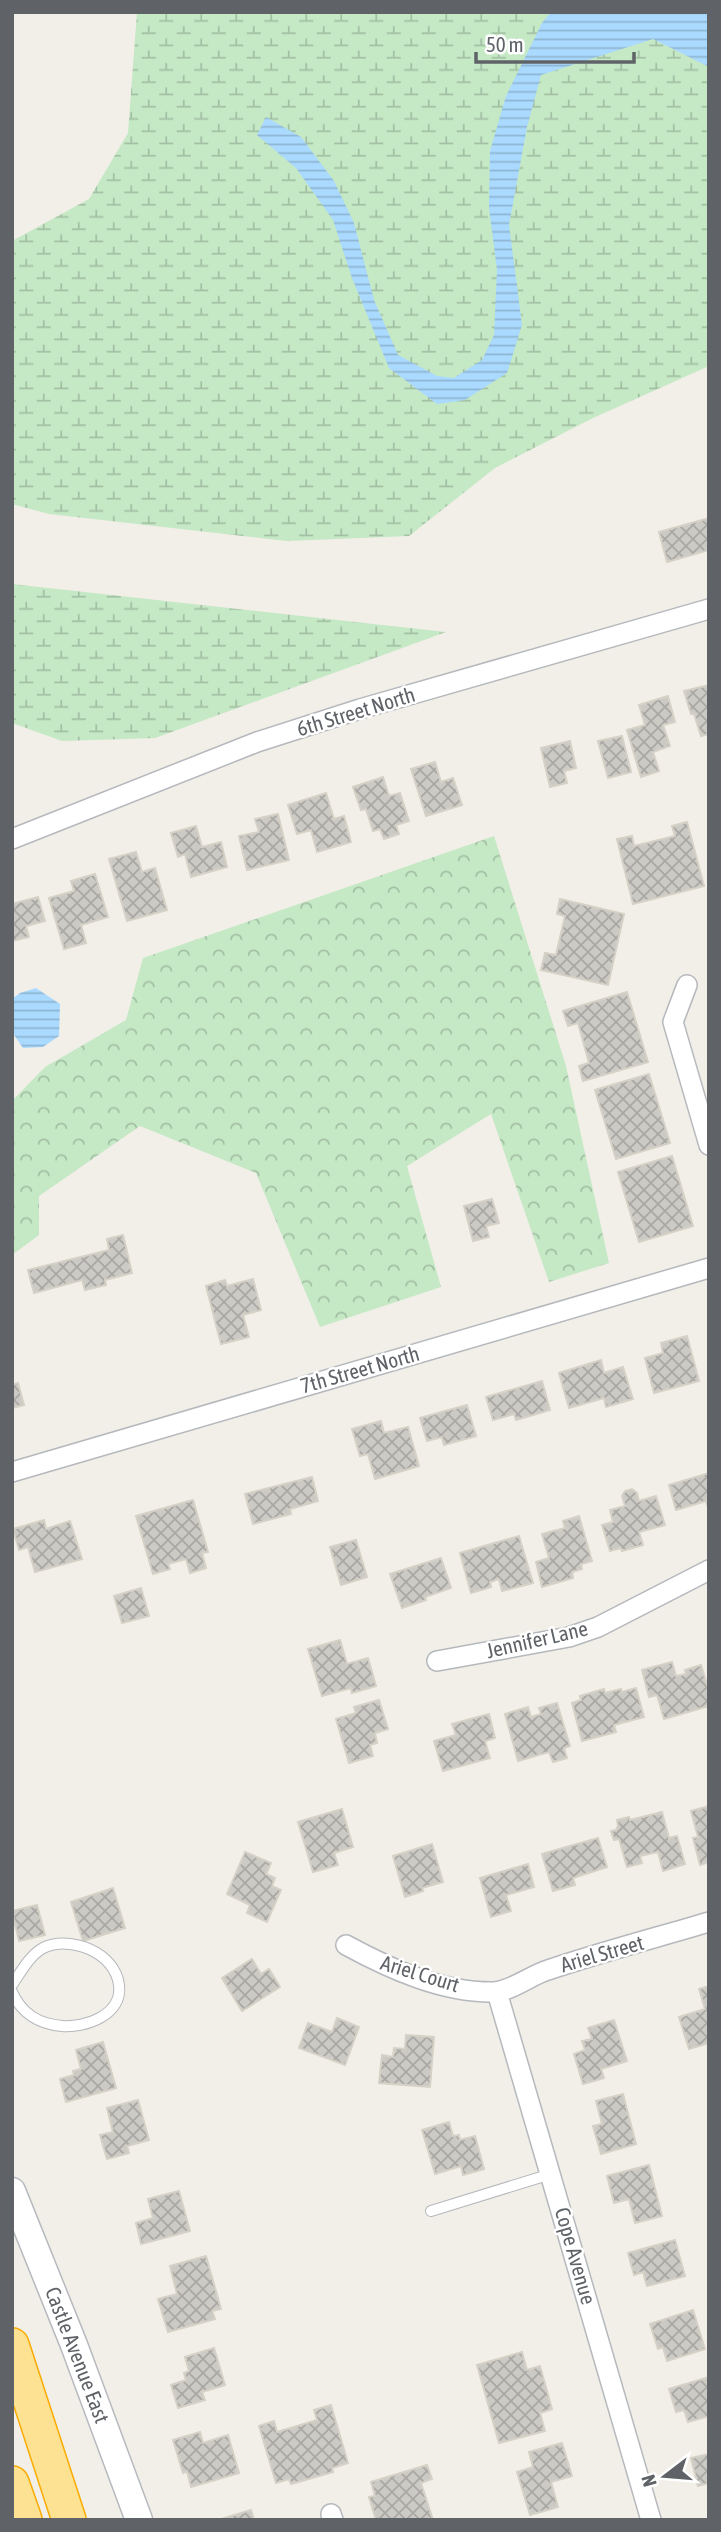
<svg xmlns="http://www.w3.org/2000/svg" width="721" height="2532" font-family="'Asap Condensed',sans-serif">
	<defs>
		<pattern id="forest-crowns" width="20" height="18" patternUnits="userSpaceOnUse" patternTransform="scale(1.75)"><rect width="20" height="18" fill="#c5e8c5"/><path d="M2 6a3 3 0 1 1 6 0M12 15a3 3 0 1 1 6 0" fill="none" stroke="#a3c0a4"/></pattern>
		<pattern id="wetland-marsh" width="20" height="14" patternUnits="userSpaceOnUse" patternTransform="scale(1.75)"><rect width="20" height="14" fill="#c5e8c5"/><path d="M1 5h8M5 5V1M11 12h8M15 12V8" fill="none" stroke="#a3c0a4"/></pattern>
		<pattern id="water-rules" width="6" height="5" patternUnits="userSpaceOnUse" patternTransform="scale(1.75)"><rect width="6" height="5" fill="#aadaff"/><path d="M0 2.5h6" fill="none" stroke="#8eb4d2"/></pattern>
		<pattern id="building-cross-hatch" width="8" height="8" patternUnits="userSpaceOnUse" patternTransform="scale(1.75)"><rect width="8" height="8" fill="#cccac5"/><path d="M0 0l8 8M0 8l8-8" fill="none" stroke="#a9a8a4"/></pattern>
	</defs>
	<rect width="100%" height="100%" fill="#f1efe8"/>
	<polygon fill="url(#forest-crowns)" points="494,836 566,1066 609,1263 549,1282 491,1114 407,1166 441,1287 320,1327 256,1173 140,1126 39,1196 39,1235 12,1255 12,1101 45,1067 126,1020 143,958"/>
	<g fill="url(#wetland-marsh)">
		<polygon points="137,12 709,12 709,366 593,418 495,468 409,536 287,541 49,514 12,504 12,241 89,199 128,133"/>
		<polygon points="12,584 446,632 155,738 62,741 12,723"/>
	</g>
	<g fill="url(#water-rules)">
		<polygon points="551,12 709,12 709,67 653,39 541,75 527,127 509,225 522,325 507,373 465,400 437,404 389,368 352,278 333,220 296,168 257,135 266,117 301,137 334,181 354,223 374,300 398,355 437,376 454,378 482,360 494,335 497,270 489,208 490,151 506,96 542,23"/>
		<polygon points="36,988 60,1004 59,1036 43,1047 23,1048 12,1032 12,999 20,993"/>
	</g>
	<g fill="url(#building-cross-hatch)" stroke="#d6d1c6" stroke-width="2">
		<polygon points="709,518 709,550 667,562 659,532"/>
		<polygon points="709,685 709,734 701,736 694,714 691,714 684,691"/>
		<polygon points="668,696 675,722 663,725 670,746 653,752 659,771 641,777 627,730 645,725 639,705"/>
		<polygon points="622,736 631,772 608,778 598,741"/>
		<polygon points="570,741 576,768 564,771 567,783 550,787 541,748"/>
		<polygon points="435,762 441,782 453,778 462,805 426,816 411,769"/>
		<polygon points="383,777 389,796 400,793 409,821 396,825 399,834 384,839 380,829 373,831 366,809 361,810 353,787"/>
		<polygon points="326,793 334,819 344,816 351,842 317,852 311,830 297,834 288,805"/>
		<polygon points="278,814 289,860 247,870 239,836 259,832 255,819"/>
		<polygon points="687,822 704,886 633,904 617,839 632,836 634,846 675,836 672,826"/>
		<polygon points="196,826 202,847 221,842 227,867 191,877 185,854 178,857 171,833"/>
		<polygon points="136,852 142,872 155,868 167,910 127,921 109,859"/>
		<polygon points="95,874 108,917 81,925 86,943 64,949 49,898 74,891 71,881"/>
		<polygon points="38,897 45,921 26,926 29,937 12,941 12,904"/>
		<polygon points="560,899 624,914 608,985 541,970 545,953 556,955 565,916 557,914"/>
		<polygon points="627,992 648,1062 583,1081 579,1066 589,1063 578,1023 568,1026 563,1011"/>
		<polygon points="649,1074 670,1143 616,1159 595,1090"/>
		<polygon points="672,1156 693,1226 639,1242 618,1172"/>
		<polygon points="492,1199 499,1223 486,1226 489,1237 473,1241 464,1206"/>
		<polygon points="123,1235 132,1273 105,1280 106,1285 85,1290 82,1280 34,1293 28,1270 109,1250 107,1239"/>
		<polygon points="253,1279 261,1310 243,1315 249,1337 221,1344 206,1286 225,1280 227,1286"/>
		<polygon points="687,1336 699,1381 654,1393 645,1358 663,1353 661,1343"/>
		<polygon points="601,1360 604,1373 623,1367 633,1399 606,1407 604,1398 569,1408 559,1373"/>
		<polygon points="542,1381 550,1410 516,1420 514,1414 493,1420 486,1397"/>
		<polygon points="18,1383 24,1405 12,1408 12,1385"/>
		<polygon points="467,1405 476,1436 444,1445 442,1437 427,1441 420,1418"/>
		<polygon points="381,1421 384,1433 408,1427 419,1466 375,1479 368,1454 360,1456 352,1429"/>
		<polygon points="709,1473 709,1510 706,1501 676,1510 669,1485"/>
		<polygon points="312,1477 318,1501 290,1509 291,1514 253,1524 245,1494"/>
		<polygon points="632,1489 637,1493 639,1501 656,1496 665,1525 639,1532 643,1545 622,1551 621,1548 610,1551 602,1525 613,1522 610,1510 625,1506 622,1496 625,1491"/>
		<polygon points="193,1500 208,1552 202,1553 206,1568 190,1573 186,1559 168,1564 170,1569 153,1574 136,1516"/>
		<polygon points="579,1516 592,1561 581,1564 582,1569 572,1572 573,1578 542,1587 536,1562 549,1558 542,1534 565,1528 563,1521"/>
		<polygon points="44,1520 46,1529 70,1521 82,1559 35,1572 28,1547 19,1550 13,1529"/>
		<polygon points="519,1536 533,1583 502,1591 499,1579 490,1582 491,1587 471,1593 460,1553"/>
		<polygon points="356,1540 367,1577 341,1585 330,1547"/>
		<polygon points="441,1558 451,1588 425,1597 426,1600 402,1608 390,1574"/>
		<polygon points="141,1588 149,1616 122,1623 114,1596"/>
		<polygon points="340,1640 347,1664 368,1658 376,1686 352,1693 351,1688 322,1696 308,1649"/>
		<polygon points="672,1662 676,1676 686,1674 685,1670 701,1665 709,1691 709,1706 664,1719 657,1695 649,1697 642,1670"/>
		<polygon points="636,1688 644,1717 614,1725 616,1732 582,1741 572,1703 581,1700 580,1696 604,1689 605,1693 621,1689 622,1692"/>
		<polygon points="379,1700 388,1729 375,1733 377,1743 370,1745 373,1756 349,1763 336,1719 356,1713 354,1707"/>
		<polygon points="557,1703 570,1746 564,1748 567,1758 553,1762 549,1752 518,1761 505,1714 528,1707 531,1717 541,1714 539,1708"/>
		<polygon points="489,1714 495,1738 485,1741 490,1758 443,1771 434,1741 456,1735 452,1724"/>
		<polygon points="709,1806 709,1862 700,1865 693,1838 698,1837 691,1811"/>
		<polygon points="342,1809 353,1847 334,1853 338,1865 313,1872 298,1822"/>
		<polygon points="662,1812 669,1838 677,1836 685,1864 663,1871 658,1852 640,1856 642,1863 627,1867 619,1839 614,1840 611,1831 616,1830 618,1826 617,1820 629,1817 630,1820"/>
		<polygon points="598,1838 607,1867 573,1878 575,1885 553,1891 542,1854"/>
		<polygon points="432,1844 443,1882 422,1888 423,1891 405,1897 393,1856"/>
		<polygon points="245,1852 271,1863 266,1874 275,1878 272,1886 281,1890 267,1922 247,1913 250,1905 227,1894"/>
		<polygon points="528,1864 534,1887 506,1895 511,1911 491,1917 480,1878"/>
		<polygon points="113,1888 125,1928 83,1941 71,1902"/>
		<polygon points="37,1905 45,1935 19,1941 12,1911"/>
		<polygon points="252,1959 261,1974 269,1969 280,1987 242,2011 222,1978"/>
		<polygon points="709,1986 709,2043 689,2049 679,2017 705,2009 699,1989"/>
		<polygon points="337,2018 359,2027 345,2065 299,2048 308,2023 332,2032"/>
		<polygon points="614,2020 627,2061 601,2069 604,2078 583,2084 574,2054 585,2050 582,2041 592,2039 588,2028"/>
		<polygon points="406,2035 434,2037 430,2087 379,2083 382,2055 393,2057 394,2048 405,2049"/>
		<polygon points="103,2042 116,2088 66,2102 60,2079 74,2075 73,2071 81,2069 76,2050"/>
		<polygon points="623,2094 636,2144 601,2154 593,2126 602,2124 596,2101"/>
		<polygon points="138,2100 149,2140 127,2146 129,2153 107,2159 100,2135 113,2132 107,2108"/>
		<polygon points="449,2122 453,2136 459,2135 460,2140 475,2136 484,2169 463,2175 461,2166 435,2174 422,2130"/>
		<polygon points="649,2165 662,2216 635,2223 629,2199 614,2203 607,2176"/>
		<polygon points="179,2191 190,2231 141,2244 136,2223 153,2218 148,2199"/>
		<polygon points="675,2240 685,2276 647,2286 643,2272 634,2275 628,2253"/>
		<polygon points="206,2256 221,2309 212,2311 215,2319 168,2332 158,2299 177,2294 170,2266"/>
		<polygon points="693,2310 705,2349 667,2361 663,2347 658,2349 650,2324"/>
		<polygon points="214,2348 225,2385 202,2392 205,2400 178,2408 171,2385 186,2380 184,2373 189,2371 185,2357"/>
		<polygon points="522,2352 527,2370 540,2366 552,2409 540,2413 545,2431 499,2443 477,2365"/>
		<polygon points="709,2377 709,2416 688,2422 684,2410 676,2412 669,2389"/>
		<polygon points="331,2405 348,2463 332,2468 333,2472 291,2484 289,2479 276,2483 259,2426 274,2421 277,2432 317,2420 314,2410"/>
		<polygon points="200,2432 203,2443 228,2435 239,2473 191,2487 187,2471 183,2473 173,2440"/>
		<polygon points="562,2443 572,2476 551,2482 558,2507 530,2515 517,2472 533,2467 529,2452"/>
		<polygon points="709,2454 709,2483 698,2486 691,2458"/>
		<polygon points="427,2465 432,2479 421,2483 433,2520 376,2520 369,2497 375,2496 371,2482"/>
		<polygon points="251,2510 254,2520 218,2520"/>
	</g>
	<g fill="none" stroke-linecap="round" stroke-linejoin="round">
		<g stroke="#b5b8bc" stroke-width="12">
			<g id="lane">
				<path d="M12,1985C21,1972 29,1956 43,1948C70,1935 115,1952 119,1985C123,2015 85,2028 62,2026C38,2024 22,2014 12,1992"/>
				<polyline points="431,2211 551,2174"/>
			</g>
		</g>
		<g stroke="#b5b8bc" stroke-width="22">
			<g id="street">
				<polyline points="12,839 257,742 360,709 709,609"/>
				<polyline points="687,985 673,1022 709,1145"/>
				<polyline points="12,1472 709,1268"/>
				<polyline points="437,1661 569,1637 598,1627 709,1570"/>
				<path d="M346,1945C390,1969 443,1993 494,1992C512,1991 531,1975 548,1970C601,1952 655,1938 709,1922"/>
				<polyline points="497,1992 651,2520"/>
				<polyline points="331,2514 333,2520"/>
			</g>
		</g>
		<g stroke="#b6babf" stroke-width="29">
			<polyline id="secondary" points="12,2191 74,2345 139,2520"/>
		</g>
		<g stroke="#f9ab00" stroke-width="36">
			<g id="highway">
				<polyline points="12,2345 69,2520"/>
				<polyline points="12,2483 25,2520"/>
			</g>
		</g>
		<use href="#lane" stroke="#fff" stroke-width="10"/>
		<use href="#street" stroke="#fff" stroke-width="19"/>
		<use href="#secondary" stroke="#fff" stroke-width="26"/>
		<use href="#highway" stroke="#fde293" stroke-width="33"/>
	</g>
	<g text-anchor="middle" stroke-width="5" stroke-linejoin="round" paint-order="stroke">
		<g font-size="21" fill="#5f6368" stroke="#fff">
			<text transform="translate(356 712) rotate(-17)" y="7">6th Street North</text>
			<text transform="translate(360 1370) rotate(-16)" y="7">7th Street North</text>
			<text transform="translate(537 1640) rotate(-13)" y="7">Jennifer Lane</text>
			<text transform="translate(602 1954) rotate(-16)" y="7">Ariel Street</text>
			<text transform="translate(420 1974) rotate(17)" y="7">Ariel Court</text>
			<text transform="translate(575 2256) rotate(74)" y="7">Cope Avenue</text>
			<text transform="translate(77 2355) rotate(69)" y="7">Castle Avenue East</text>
		</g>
	</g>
	<rect width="721" height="2532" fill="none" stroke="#5f6368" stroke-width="28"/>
	<g transform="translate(665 2476) rotate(254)" stroke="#ffffff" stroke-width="5" paint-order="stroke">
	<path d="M0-5L12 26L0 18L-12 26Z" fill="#5f6368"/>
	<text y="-10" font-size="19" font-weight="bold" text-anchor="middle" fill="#5f6368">N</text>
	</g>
	<path d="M476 52v10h158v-10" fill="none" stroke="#5f6368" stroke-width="3.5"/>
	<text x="486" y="52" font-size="21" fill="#5f6368" stroke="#ffffff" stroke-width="5" paint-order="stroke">50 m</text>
</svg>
